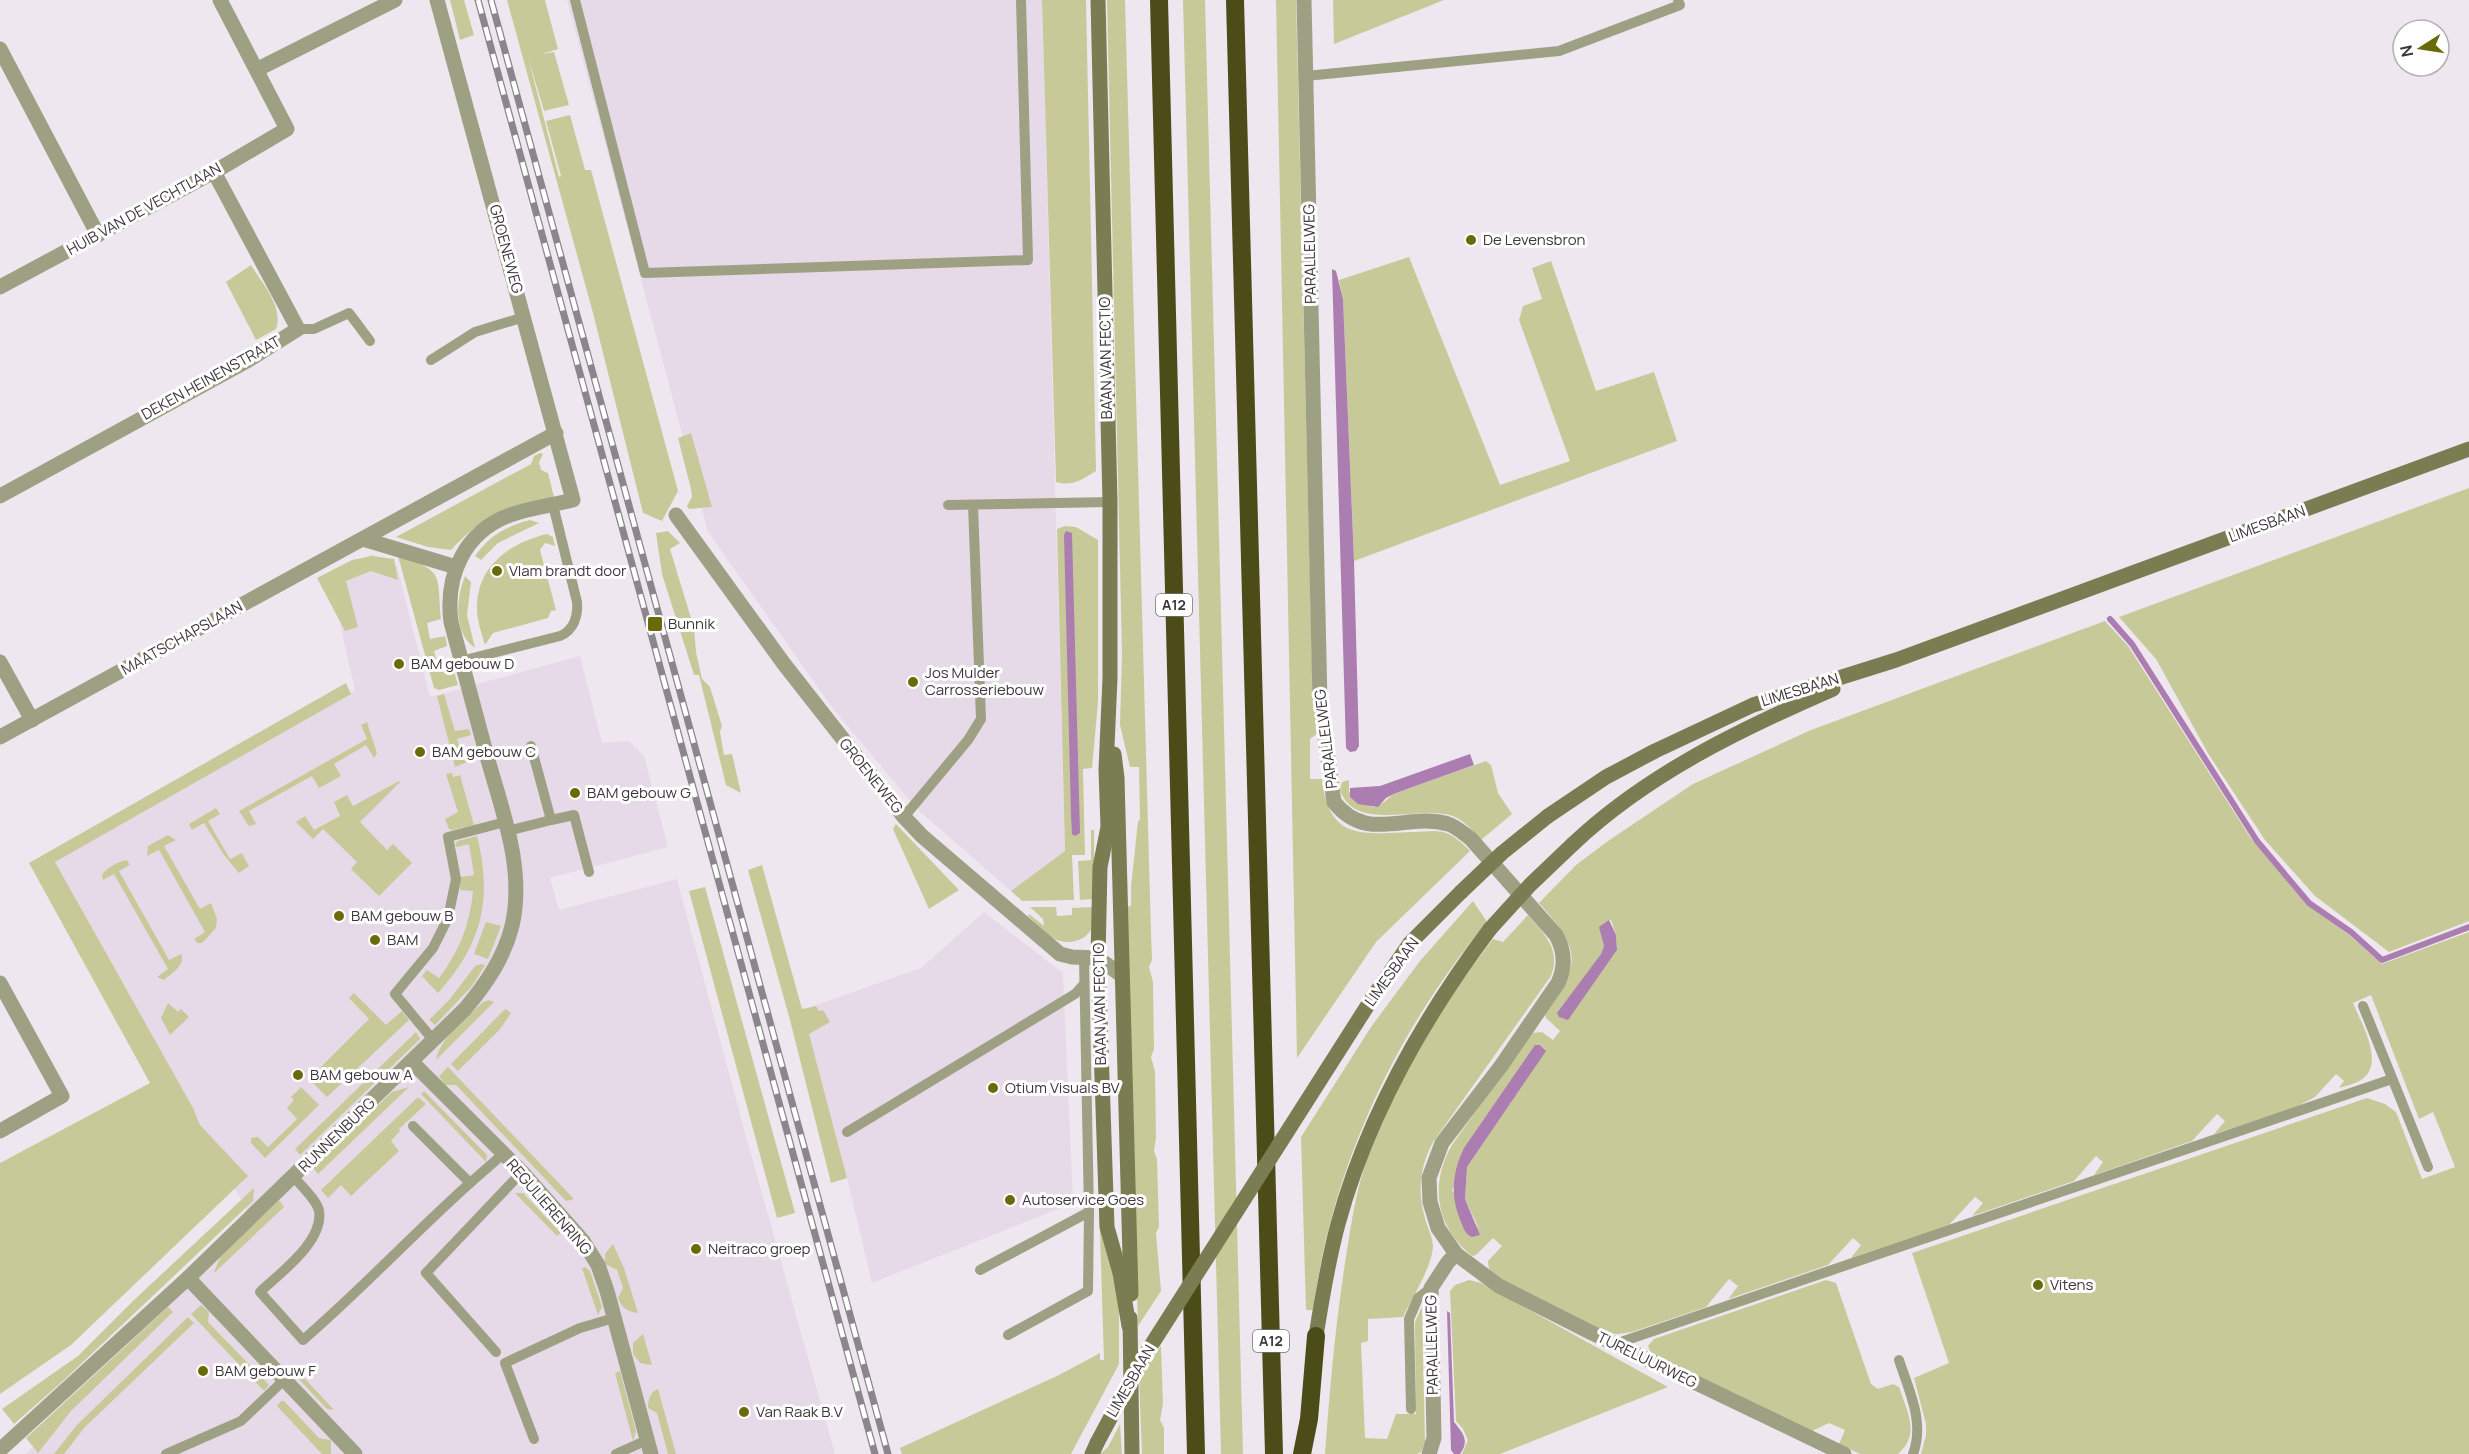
<svg xmlns="http://www.w3.org/2000/svg" width="2469" height="1454" font-family="Manrope,sans-serif">
	<rect width="100%" height="100%" fill="#efe7f0"/>
	<g fill="#e7dae8">
		<polygon points="567,0 1042,0 1065,851 1011,891 916,808 834,710 708,532"/>
		<polygon points="371,554 397,566 430,697 580,656 602,743 629,741 644,756 668,847 550,878 559,910 677,879 744,1129 835,1454 26,1454 249,1214 52,861 355,690 330,580"/>
		<polygon points="984,912 1063,973 1073,1203 872,1283 847,1178 802,1010 921,968"/>
	</g>
	<g fill="#c7ca98" fill-rule="evenodd">
		<polygon points="450,0 464,0 474,35 460,40"/>
		<polygon points="507,0 545,0 558,49 542,54 554,52 569,105 544,111 528,57 559,177 561,176 546,121 570,115 585,170 591,170 678,491 662,521 643,513 593,313"/>
		<path d="M1042,0H1086L1096,471C1083,479 1072,487 1056,482Z"/>
		<polygon points="1107,0 1125,0 1151,933 1152,960 1149,967 1153,982 1154,1049 1151,1057 1155,1071 1156,1138 1154,1151 1157,1159 1159,1227 1156,1233 1161,1291 1138,1326 1125,907 1131,906 1131,887 1138,821 1140,820 1139,767 1130,767 1120,725 1122,654"/>
		<polygon points="1183,0 1205,0 1243,1454 1221,1454"/>
		<path d="M1276,0H1296L1313,705L1318,733L1310,739V779H1322C1329,843 1364,833 1415,832C1424,832 1434,830 1443,832C1454,835 1462,843 1470,851L1376,942L1297,1058Z"/>
		<polygon points="1333,0 1444,0 1334,44"/>
		<polygon points="1409,257 1500,485 1570,461 1519,320 1523,306 1542,299 1532,268 1551,261 1596,391 1654,372 1677,441 1354,561 1343,299 1339,280"/>
		<path d="M251,265C262,283 284,307 276,329L256,340L226,282Z"/>
		<polygon points="691,433 712,507 689,509 687,506 692,497 691,489 678,438"/>
		<path d="M540,453L543,454L539,462L541,470L548,473L554,497C503,508 488,511 451,550L428,547L396,537L531,464L534,456Z"/>
		<polygon points="2469,488 2469,921 2389,952 2315,896 2265,840 2209,755 2156,659 2119,617"/>
		<path d="M530,520L539,523L498,543L481,560L475,556C489,536 506,526 530,520Z"/>
		<polygon points="1065,526 1076,527 1098,540 1098,702 1092,768 1083,769 1085,855 1072,855 1074,900 1022,901 1011,891 1065,851 1057,529"/>
		<polygon points="668,531 680,543 670,549 694,628 696,652 702,679 710,687 722,726 720,732 724,755 732,754 741,793 726,785 699,675 694,675 662,574 656,533"/>
		<path d="M547,534L553,537L555,546L545,543L540,550L556,610L551,611L548,618L493,633L485,645C482,634 477,621 477,609C476,567 509,543 547,534Z"/>
		<polygon points="372,556 394,559 398,580 371,571 346,581 358,627 345,631 317,578 352,560"/>
		<path d="M398,556C445,571 437,574 441,619L427,623L430,639L445,636L447,646L434,651L438,666L452,664L458,685L439,690L434,688Z"/>
		<path d="M465,576L471,582L467,615L475,648C453,632 456,599 465,576Z"/>
		<path d="M2105,621L2128,646L2250,837L2305,903L2348,934L2382,964L2469,932V1454H1921L1926,1435V1424L1914,1378L1949,1363L1912,1253L2367,1098L2385,1104L2396,1112L2422,1179L2455,1167L2433,1112L2419,1119L2371,995L2353,1003C2361,1023 2386,1064 2361,1080C2355,1084 2345,1086 2339,1088L2344,1081L2336,1074L2315,1097L2294,1108L2214,1134L2225,1121L2217,1114L2192,1141L2094,1175L2103,1162L2096,1156L2074,1181L1972,1216L1983,1203L1975,1197L1949,1225L1851,1258L1861,1245L1853,1238L1828,1265L1728,1299L1738,1286L1729,1279L1706,1307L1632,1332L1619,1334H1607L1499,1279L1489,1269L1488,1261L1502,1246L1493,1238L1476,1255L1472,1256C1436,1227 1429,1185 1452,1145L1531,1033L1542,1032L1553,1040L1560,1031L1546,1018L1545,1014C1582,961 1581,951 1539,903L1576,865L1608,841L1693,784L1811,730ZM1609,920H1611L1616,935L1617,950L1586,994L1604,946L1603,938ZM1540,1045L1545,1051L1467,1167L1465,1199L1479,1229L1452,1190Z"/>
		<polygon points="346,683 351,694 55,862 193,1108 200,1125 248,1176 71,1345 0,1394 0,1163 150,1083 29,863"/>
		<polygon points="444,694 455,731 469,729 471,735 457,739 462,754 476,752 477,758 455,767 437,696"/>
		<polygon points="367,722 377,753 374,758 366,745 334,764 341,776 319,788 312,776 249,811 256,824 249,826 239,811 367,739 361,725"/>
		<path d="M1486,761L1491,765L1498,793L1512,814L1481,840C1473,831 1465,821 1453,816C1420,804 1355,834 1340,790L1342,782L1349,780V792L1373,807C1382,806 1388,797 1396,793Z"/>
		<polygon points="452,773 453,777 460,775 474,825 453,830 449,829 445,819 458,812 446,774"/>
		<polygon points="399,781 400,782 360,822 387,850 393,844 412,863 379,896 351,869 357,862 323,829 313,839 296,822 305,816 314,830 340,816 334,802 347,795 353,806"/>
		<polygon points="216,808 220,814 208,821 230,859 242,853 249,866 239,873 224,855 204,823 192,830 189,824"/>
		<polygon points="896,824 959,890 929,909 893,829"/>
		<polygon points="1091,830 1094,830 1094,899 1080,900 1078,861 1091,860"/>
		<polygon points="168,835 176,840 164,846 200,909 211,903 217,919 216,928 202,943 197,943 194,939 205,932 159,850 147,856 148,846"/>
		<path d="M477,836C493,899 482,945 438,993L422,976L427,970L439,978C459,952 470,924 473,891L460,890V877L474,875L469,844L457,847L455,845L458,841Z"/>
		<path d="M127,860L130,865L119,871L169,960L181,954C186,965 172,973 164,980L157,977L168,969L114,874L103,880L102,875C106,868 119,861 127,860Z"/>
		<polygon points="762,865 802,1009 816,1006 819,1011 823,1010 830,1022 809,1034 847,1178 831,1183 790,1020 748,870"/>
		<polygon points="705,887 795,1213 777,1218 689,891"/>
		<path d="M1473,901L1487,922C1395,1032 1332,1167 1313,1310H1306L1301,1137L1371,1027L1420,961Z"/>
		<path d="M1030,907H1056L1057,916L1072,915V908L1095,907C1095,913 1095,921 1093,926C1087,942 1066,946 1053,938C1044,932 1036,923 1028,916L1029,914L1044,926L1043,919Z"/>
		<path d="M1528,915C1545,935 1561,949 1551,976L1433,1142C1420,1166 1417,1192 1425,1218C1427,1227 1432,1235 1433,1245C1433,1265 1412,1298 1403,1317L1368,1319V1341L1361,1343L1365,1438L1387,1439L1396,1414H1416L1415,1322L1422,1307L1425,1443L1421,1452L1417,1454H1325C1330,1385 1336,1318 1347,1250C1352,1219 1357,1186 1368,1156C1395,1079 1443,1003 1493,939L1503,942Z"/>
		<polygon points="486,922 501,926 488,959 474,954"/>
		<polygon points="481,964 485,965 472,986 435,1025 429,1020 450,999 475,966"/>
		<polygon points="354,993 386,1025 402,1011 409,1020 327,1097 309,1079 369,1019 349,998"/>
		<path d="M489,1000L494,1002L436,1060C440,1037 467,1018 483,1002Z"/>
		<polygon points="168,1003 178,1012 181,1009 189,1017 170,1035 161,1018"/>
		<polygon points="505,1009 511,1013 501,1028 458,1071 451,1064"/>
		<polygon points="416,1032 420,1039 300,1155 295,1149"/>
		<polygon points="448,1067 574,1199 566,1201 456,1085 445,1085 439,1076"/>
		<polygon points="301,1087 319,1105 265,1158 251,1143 251,1138 258,1137 268,1147 297,1119 287,1108 294,1100 291,1097"/>
		<polygon points="409,1087 318,1174 313,1168 392,1092"/>
		<polygon points="424,1091 487,1155 486,1162 421,1094"/>
		<polygon points="418,1097 426,1104 399,1129 400,1131 391,1141 399,1151 351,1196 341,1185 328,1198 321,1190"/>
		<polygon points="254,1188 253,1201 64,1380 14,1424 2,1409 78,1356 134,1300"/>
		<polygon points="515,1193 523,1193 561,1233 557,1236"/>
		<polygon points="279,1200 284,1207 213,1274 221,1256"/>
		<polygon points="1099,1201 1119,1298 1119,1364 1071,1454 902,1454 900,1448 1059,1375 1100,1353 1100,1360 1104,1360"/>
		<path d="M613,1244L624,1268L638,1313C628,1312 622,1308 618,1298L623,1288L617,1270L605,1264V1254Z"/>
		<polygon points="585,1267 590,1271 602,1307 598,1315 582,1268"/>
		<polygon points="1469,1280 1481,1283 1668,1387 1500,1454 1462,1454 1468,1440 1463,1429 1456,1421 1450,1291 1455,1285"/>
		<path d="M1826,1280L1836,1283L1871,1384L1878,1389L1893,1384L1899,1387C1907,1412 1921,1434 1898,1454H1860L1839,1444L1845,1430L1829,1423L1810,1432L1652,1355L1648,1346L1654,1339Z"/>
		<polygon points="201,1305 209,1312 208,1322 269,1385 264,1391 191,1314"/>
		<polygon points="168,1307 173,1312 71,1411 38,1453 26,1438"/>
		<polygon points="188,1317 194,1323 84,1428 64,1454 54,1454 76,1426"/>
		<polygon points="643,1334 652,1365 640,1363 633,1354 633,1343"/>
		<polygon points="1161,1346 1163,1404 1160,1420 1164,1428 1164,1454 1142,1454 1139,1377"/>
		<polygon points="294,1367 334,1410 327,1409 295,1375"/>
		<polygon points="620,1371 636,1431 633,1441 615,1373"/>
		<path d="M658,1389L676,1454H668L657,1413L648,1408C648,1400 650,1392 658,1389Z"/>
		<polygon points="281,1401 284,1401 319,1438 331,1440 331,1454 322,1454 277,1406"/>
		<polygon points="1120,1424 1122,1454 1100,1454 1108,1447"/>
	</g>
	<g fill="#ac7db1">
		<polygon points="1332,269 1336,271 1343,299 1354,561 1359,746 1356,751 1350,752 1346,748"/>
		<polygon points="1066,531 1072,533 1080,833 1075,836 1072,834 1071,816 1064,535"/>
		<polygon points="1470,754 1474,765 1396,793 1386,798 1378,807 1358,804 1350,797 1350,788 1380,786"/>
		<polygon points="1609,920 1616,935 1617,950 1568,1020 1559,1017 1557,1013 1601,954 1604,946 1599,927"/>
		<path d="M1535,1045H1540L1546,1051L1467,1167L1465,1199L1480,1235L1472,1237C1465,1234 1464,1229 1461,1222C1450,1196 1452,1173 1464,1148Z"/>
		<path d="M1447,1311L1450,1313L1454,1422C1463,1433 1470,1441 1460,1454H1454L1451,1450Z"/>
	</g>
	<g fill="none" stroke-linecap="round" stroke-linejoin="round">
		<polyline stroke="#ac7db1" stroke-width="6" points="2110,619 2132,644 2257,841 2309,903 2351,932 2382,960 2469,927"/>
		<g stroke="#9ea083" stroke-width="10">
			<polyline points="575,0 645,273 1028,260 1021,0"/>
			<polyline points="1306,76 1559,51 1680,5 1678,0"/>
			<polyline points="298,329 314,329 349,313 370,341"/>
			<polyline points="431,360 475,332 524,317"/>
			<polyline points="948,505 1110,502"/>
			<path d="M461,661L560,636C574,630 578,616 577,602L553,505"/>
			<polyline points="904,817 968,740 981,719 973,505"/>
			<polyline points="551,820 574,815 589,872"/>
			<polyline points="508,831 551,820 531,746"/>
			<polyline points="2363,1006 2428,1167"/>
			<polyline points="434,1041 395,994 433,948 448,918 456,879 448,837 505,822"/>
			<polyline points="847,1132 1075,994 1084,984"/>
			<path d="M294,1177C301,1186 317,1200 319,1211C324,1241 280,1273 260,1292L303,1340C361,1290 413,1234 470,1183L413,1126"/>
			<polyline points="470,1183 503,1154"/>
			<polyline points="980,1270 1089,1212"/>
			<polyline points="1008,1335 1088,1291 1089,1212 1084,958"/>
			<polyline points="1615,1344 2392,1079"/>
			<polyline points="496,1352 426,1273 522,1172"/>
			<path d="M1899,1360C1909,1391 1925,1422 1913,1454"/>
			<polyline points="1411,1409 1409,1319 1418,1298 1431,1288"/>
			<polyline points="534,1439 505,1363 580,1328 614,1318"/>
			<polyline points="166,1454 241,1421 284,1380"/>
			<polyline points="616,1454 647,1440"/>
		</g>
		<g stroke="#9ea083" stroke-width="15">
			<path d="M1304,0L1320,701L1334,802C1367,844 1406,812 1448,824C1457,827 1463,833 1471,839L1556,935C1565,951 1566,966 1558,983L1501,1066L1442,1143L1429,1178L1430,1202L1438,1228L1456,1254L1499,1286L1590,1332L1844,1454"/>
			<polyline points="0,49 98,235"/>
			<polyline points="258,69 395,0"/>
			<polyline points="0,287 214,172 287,129 220,0"/>
			<polyline points="0,496 247,361 298,329 214,172"/>
			<polyline points="676,515 784,664 904,817 922,836 1060,954 1072,957 1098,958 1121,975"/>
			<polyline points="363,539 456,567"/>
			<polyline points="0,662 32,720"/>
			<polyline points="0,737 556,433"/>
			<polyline points="0,983 62,1096 0,1131"/>
			<polyline points="412,1062 522,1172 583,1241 598,1265 607,1291 651,1454"/>
			<polyline points="188,1278 355,1454"/>
			<path d="M0,1450L188,1278L465,1009C486,984 504,958 512,926C525,870 503,813 488,760C476,714 463,668 451,622C445,576 464,532 510,515C530,508 552,505 573,500L437,0"/>
			<polyline points="1429,1454 1434,1438 1431,1288 1448,1262 1456,1254"/>
		</g>
		<g stroke="#7a7d51" stroke-width="15">
			<polyline points="1098,0 1110,502 1110,678 1106,770 1108,827 1100,867 1098,958 1107,1227 1120,1273 1129,1326"/>
			<polyline points="1114,754 1117,778 1131,1294"/>
			<polyline points="1548,816 1606,777 1655,751 1753,705 1896,660 2469,449"/>
			<path d="M1573,844C1647,774 1741,729 1833,689"/>
			<polyline points="1373,997 1410,943 1461,892"/>
			<polyline points="1130,1318 1132,1454"/>
			<path d="M1316,1336C1322,1298 1328,1261 1338,1224C1367,1117 1424,1017 1490,929"/>
			<polyline points="1092,1454 1097,1443"/>
		</g>
		<g stroke="#4b4c18" stroke-width="18">
			<polyline points="1159,0 1196,1454"/>
			<polyline points="1235,0 1274,1454"/>
			<polyline points="1302,1454 1309,1419 1316,1336"/>
		</g>
		<g stroke="#8b858c" stroke-width="7">
			<g id="rail">
				<polyline points="478,0 875,1454"/>
				<polyline points="491,0 888,1454"/>
			</g>
		</g>
		<use href="#rail" stroke="#fff" stroke-width="4.5" stroke-dasharray="14" stroke-linecap="butt"/>
		<g stroke="#7a7d51" stroke-width="15">
			<polyline points="1461,892 1502,853 1548,816"/>
			<polyline points="1490,929 1530,885 1573,844"/>
			<polyline points="1097,1443 1138,1366 1373,997"/>
		</g>
	</g>
	<g fill="#696b0a" stroke="#fff" stroke-width="2">
		<circle cx="1471" cy="240" r="6"/>
		<circle cx="497" cy="571" r="6"/>
		<rect x="647" y="616" width="16" height="16" rx="3"/>
		<circle cx="399" cy="664" r="6"/>
		<circle cx="913" cy="682" r="6"/>
		<circle cx="420" cy="752" r="6"/>
		<circle cx="575" cy="793" r="6"/>
		<circle cx="339" cy="916" r="6"/>
		<circle cx="375" cy="940" r="6"/>
		<circle cx="298" cy="1075" r="6"/>
		<circle cx="993" cy="1088" r="6"/>
		<circle cx="1010" cy="1200" r="6"/>
		<circle cx="696" cy="1249" r="6"/>
		<circle cx="2038" cy="1285" r="6"/>
		<circle cx="203" cy="1371" r="6"/>
		<circle cx="744" cy="1412" r="6"/>
	</g>
	<g text-anchor="middle" stroke-width="6" stroke-linejoin="round" paint-order="stroke">
		<g fill="#fff" stroke="#767376" stroke-width="1.5">
			<rect x="1156" y="594" width="36" height="22" rx="4.5"/>
			<rect x="1253" y="1330" width="36" height="22" rx="4.5"/>
		</g>
		<g font-size="14" font-weight="bold" fill="#3b373b">
			<text x="1174" y="610">A12</text>
			<text x="1271" y="1346">A12</text>
		</g>
		<g font-size="15" fill="#3b373b" stroke="#fff">
			<text transform="translate(144 209) rotate(-29)" y="5">HUIB VAN DE VECHTLAAN</text>
			<text transform="translate(506 249) rotate(75)" y="5">GROENEWEG</text>
			<text transform="translate(1310 254) rotate(-91)" y="5">PARALLELWEG</text>
			<text transform="translate(1106 358) rotate(-91)" y="5">BAAN VAN FECTIO</text>
			<text transform="translate(211 378) rotate(-29)" y="5">DEKEN HEINENSTRAAT</text>
			<text transform="translate(2267 524) rotate(-20)" y="5">LIMESBAAN</text>
			<text transform="translate(182 638) rotate(-29)" y="5">MAATSCHAPSLAAN</text>
			<text transform="translate(1800 690) rotate(-17)" y="5">LIMESBAAN</text>
			<text transform="translate(1326 739) rotate(-97)" y="5">PARALLELWEG</text>
			<text transform="translate(871 776) rotate(51)" y="5">GROENEWEG</text>
			<text transform="translate(1392 972) rotate(-54)" y="5">LIMESBAAN</text>
			<text transform="translate(1100 1004) rotate(-91)" y="5">BAAN VAN FECTIO</text>
			<text transform="translate(337 1135) rotate(-44)" y="5">RUNNENBURG</text>
			<text transform="translate(549 1207) rotate(49)" y="5">REGULIERENRING</text>
			<text transform="translate(1432 1345) rotate(-91)" y="5">PARALLELWEG</text>
			<text transform="translate(1647 1360) rotate(26)" y="5">TURELUURWEG</text>
			<text transform="translate(1131 1381) rotate(-60)" y="5">LIMESBAAN</text>
		</g>
		<g font-size="15" fill="#3b373b" stroke="#fff" text-anchor="start">
			<text x="1483" y="245">De Levensbron</text>
			<text x="509" y="576">Vlam brandt door</text>
			<text x="668" y="629">Bunnik</text>
			<text x="411" y="669">BAM gebouw D</text>
			<text x="925" y="678">Jos Mulder<tspan x="925" dy="17">Carrosseriebouw</tspan></text>
			<text x="432" y="757">BAM gebouw C</text>
			<text x="587" y="798">BAM gebouw G</text>
			<text x="351" y="921">BAM gebouw B</text>
			<text x="387" y="945">BAM</text>
			<text x="310" y="1080">BAM gebouw A</text>
			<text x="1005" y="1093">Otium Visuals BV</text>
			<text x="1022" y="1205">Autoservice Goes</text>
			<text x="708" y="1254">Neitraco groep</text>
			<text x="2050" y="1290">Vitens</text>
			<text x="215" y="1376">BAM gebouw F</text>
			<text x="756" y="1417">Van Raak B.V</text>
		</g>
	</g>
	<g transform="translate(2421 48) rotate(258)"><circle r="28" fill="#ffffff" stroke="#b1afb1" stroke-width="1.5"/>
	<path d="M0-4.5L10 22L0 15L-10 22Z" fill="#696b0a"/>
	<text y="-9" font-size="16" font-weight="bold" text-anchor="middle" fill="#3b373b">N</text>
	</g>
</svg>
